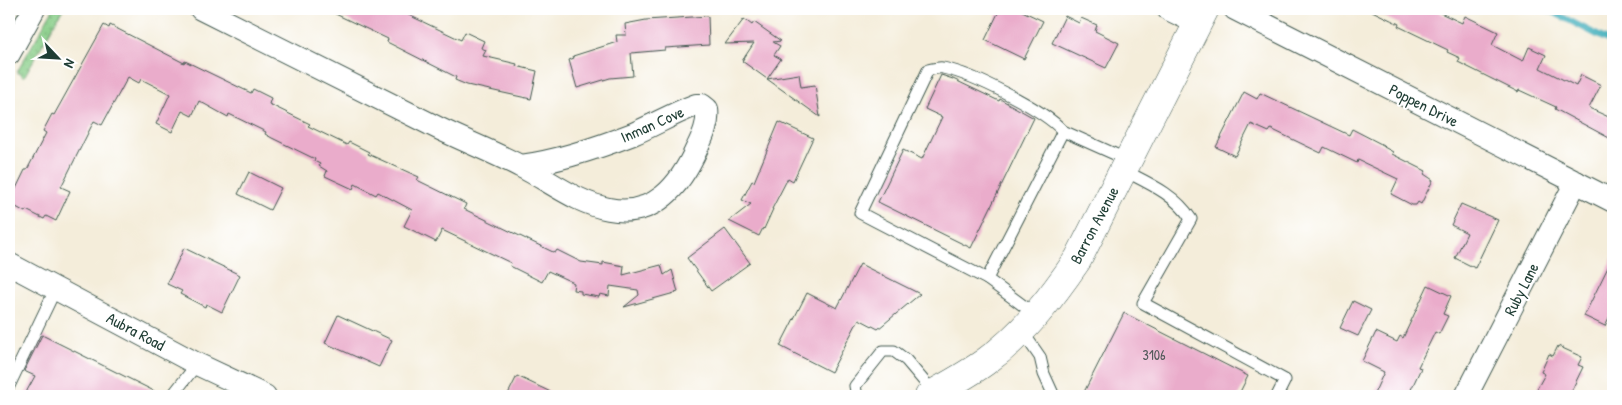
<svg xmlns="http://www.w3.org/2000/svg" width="1622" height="405" font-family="'Patrick Hand',sans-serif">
	<defs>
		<pattern id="grass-dots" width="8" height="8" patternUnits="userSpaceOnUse" patternTransform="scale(1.25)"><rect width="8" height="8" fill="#87cd87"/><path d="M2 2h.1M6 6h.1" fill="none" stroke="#6ea86f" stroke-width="1.8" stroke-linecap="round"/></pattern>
	</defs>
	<rect width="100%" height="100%" fill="#fff"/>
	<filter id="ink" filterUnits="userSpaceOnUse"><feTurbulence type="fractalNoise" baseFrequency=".02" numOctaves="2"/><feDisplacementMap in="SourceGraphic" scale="10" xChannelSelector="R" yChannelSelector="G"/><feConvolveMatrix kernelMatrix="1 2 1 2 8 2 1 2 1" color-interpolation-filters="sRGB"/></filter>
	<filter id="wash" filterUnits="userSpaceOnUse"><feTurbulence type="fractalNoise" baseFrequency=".0096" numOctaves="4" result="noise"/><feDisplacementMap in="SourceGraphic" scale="20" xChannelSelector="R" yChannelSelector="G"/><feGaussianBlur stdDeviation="1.12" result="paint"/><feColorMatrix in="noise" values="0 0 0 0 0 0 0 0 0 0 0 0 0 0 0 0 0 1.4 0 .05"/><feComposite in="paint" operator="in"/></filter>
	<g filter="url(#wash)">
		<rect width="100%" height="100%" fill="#f4edda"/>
		<polygon fill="url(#grass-dots)" stroke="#53855e" points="53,9 63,9 24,77 17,72"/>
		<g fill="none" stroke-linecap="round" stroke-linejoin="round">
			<polyline stroke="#3eadba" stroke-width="6" points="1547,9 1613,43"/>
		</g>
		<g id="blocks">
			<g fill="#eaaccb">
				<polygon points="325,9 396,9 461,40 465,32 484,41 481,48 486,50 483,56 517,64 516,66 537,71 531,99 467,85 455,80 456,77 387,42 388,39"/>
				<polygon points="1000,9 1018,9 1043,21 1024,59 985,40"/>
				<polygon points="1368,9 1432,9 1462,23 1465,16 1498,32 1492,45 1523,61 1529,47 1546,55 1540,68 1576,86 1581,75 1601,85 1589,108 1613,119 1613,140 1555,109 1556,107 1519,90 1518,92 1458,62 1460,58 1447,52 1448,50 1398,26 1399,24"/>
				<polygon points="708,16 709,45 665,48 665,50 631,53 633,76 610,78 577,88 569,60 574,58 573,56 617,42 616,35 626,35 625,24 646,20"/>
				<polygon points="1065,16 1079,23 1081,18 1097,25 1095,31 1119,43 1106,68 1052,43"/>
				<polygon points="744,19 752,25 754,22 781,41 773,42 780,46 774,55 781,59 767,79 799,74 801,87 815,85 820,117 742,61 754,43 725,44"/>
				<polygon points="104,25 109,28 110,25 184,63 185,61 251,93 253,89 271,98 269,104 310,124 308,126 347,145 349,142 369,152 368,154 419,177 417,180 466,204 464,209 555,253 557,250 581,262 603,265 603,262 624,266 623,275 661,265 664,275 672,270 678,292 624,307 639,295 638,290 610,286 609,296 600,294 599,297 581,294 581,291 573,290 574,283 548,271 542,282 510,266 511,263 442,230 436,242 404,226 412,210 378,192 376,195 355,184 353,189 325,176 327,171 319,166 320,164 314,161 315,159 272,138 265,134 266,132 229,114 228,117 199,101 192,116 182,111 172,132 156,124 170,94 141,79 139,83 128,77 102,125 94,121 61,187 70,191 56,221 46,216 44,219 26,210 25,212 9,203 25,170 27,170 46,133 43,131 52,114 54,115"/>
				<polygon points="941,75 953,79 999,101 1000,99 1034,118 971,248 878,202 903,150 922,159 942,117 925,109"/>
				<polygon points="1244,92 1257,99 1260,93 1349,135 1352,129 1385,146 1384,147 1393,152 1392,154 1426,171 1424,174 1433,180 1421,204 1418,202 1416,205 1412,205 1391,194 1398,179 1358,160 1357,163 1324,147 1321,153 1271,129 1269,132 1251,124 1235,156 1216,147"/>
				<polygon points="779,122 813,138 793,181 788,178 772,209 773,209 764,229 763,228 759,236 729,221 751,204 742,200 752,181 754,182"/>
				<polygon points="249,172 281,188 270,210 238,194"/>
				<polygon points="1461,204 1498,220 1475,268 1455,258 1467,233 1451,225"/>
				<polygon points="725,229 750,263 711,291 687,258"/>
				<polygon points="184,248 240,275 222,312 206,304 205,307 180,294 182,291 167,284"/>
				<polygon points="1613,257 1613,309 1605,326 1584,316"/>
				<polygon points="860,264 920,294 878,329 859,319 831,372 780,346 807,293 837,308"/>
				<polygon points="1428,285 1451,296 1443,314 1448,316 1439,334 1435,332 1418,367 1421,368 1408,396 1373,396 1384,372 1362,361 1376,332 1397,342 1400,336 1403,338"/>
				<polygon points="1353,301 1371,310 1358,336 1340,328"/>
				<polygon points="1124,313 1248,376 1238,396 1082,396"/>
				<polygon points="338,315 392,340 379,367 325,343"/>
				<polygon points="42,335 164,396 24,396 35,376 24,371"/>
				<polygon points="1558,346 1582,357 1578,365 1583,367 1569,396 1533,396 1545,374 1541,372 1549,354 1553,356"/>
				<polygon points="517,376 559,396 507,396"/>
			</g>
		</g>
	</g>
	<g filter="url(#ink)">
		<use href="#blocks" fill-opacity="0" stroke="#3f574d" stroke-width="1"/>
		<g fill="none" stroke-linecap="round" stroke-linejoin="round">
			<g stroke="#3f574d" stroke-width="13">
				<g id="service">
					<path d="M1123,170C1148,183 1175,194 1191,219L1143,303L1285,380L1277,396"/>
					<path d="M987,279L860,213L928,70C933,69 939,67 943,68C973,74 1043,109 1063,131"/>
					<polyline points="1036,315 987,279 1063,131 1128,160"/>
					<polyline points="1022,331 1040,357 1044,374 1054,396"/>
					<polyline points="9,386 56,288"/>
					<polyline points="172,396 197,364"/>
					<polyline points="857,396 855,386 883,351 894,351 906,360 934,393"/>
				</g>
			</g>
			<g stroke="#3f574d" stroke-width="24">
				<g id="minor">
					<path d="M201,9C280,48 359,88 438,128C465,141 493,152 520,166C549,180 576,203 609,209C654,218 680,186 697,148C703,136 709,123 707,109L702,105H696C674,113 654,125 633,134C597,148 559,161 521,166"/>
					<polyline points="1168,9 1197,23"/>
					<polyline points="1235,9 1613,201"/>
					<polyline points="9,54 34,9"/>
					<polyline points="9,264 197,364 265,396"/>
					<polyline points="1466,396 1576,182"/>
				</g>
			</g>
			<g stroke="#3f574d" stroke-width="29">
				<path id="secondary" d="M929,396C948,385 967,375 985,362C1024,334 1052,297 1078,259L1205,9"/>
			</g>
			<use href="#service" stroke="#fff" stroke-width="11"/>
			<use href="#minor" stroke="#fff" stroke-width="22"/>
			<use href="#secondary" stroke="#fff" stroke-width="28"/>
		</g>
	</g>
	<g text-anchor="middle" stroke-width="4" stroke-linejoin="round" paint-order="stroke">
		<g font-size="14" fill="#52595a">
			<text x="1154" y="360">3106</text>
		</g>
		<g font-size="16" fill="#1f3d34" stroke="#fff">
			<text transform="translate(1424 105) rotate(27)" y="6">Poppen Drive</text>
			<text transform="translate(652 124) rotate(-24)" y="6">Inman Cove</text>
			<text transform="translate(1094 225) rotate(-62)" y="6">Barron Avenue</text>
			<text transform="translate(1521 289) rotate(-63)" y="6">Ruby Lane</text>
			<text transform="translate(136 331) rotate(28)" y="6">Aubra Road</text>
		</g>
	</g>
	<rect width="1622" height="405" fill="none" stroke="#fff" stroke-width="30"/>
	<g transform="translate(58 58) rotate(115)" stroke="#ffffff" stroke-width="4" paint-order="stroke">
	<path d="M0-4L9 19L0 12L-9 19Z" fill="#1f3d34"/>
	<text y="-8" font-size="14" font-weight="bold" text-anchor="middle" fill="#1f3d34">N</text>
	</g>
</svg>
